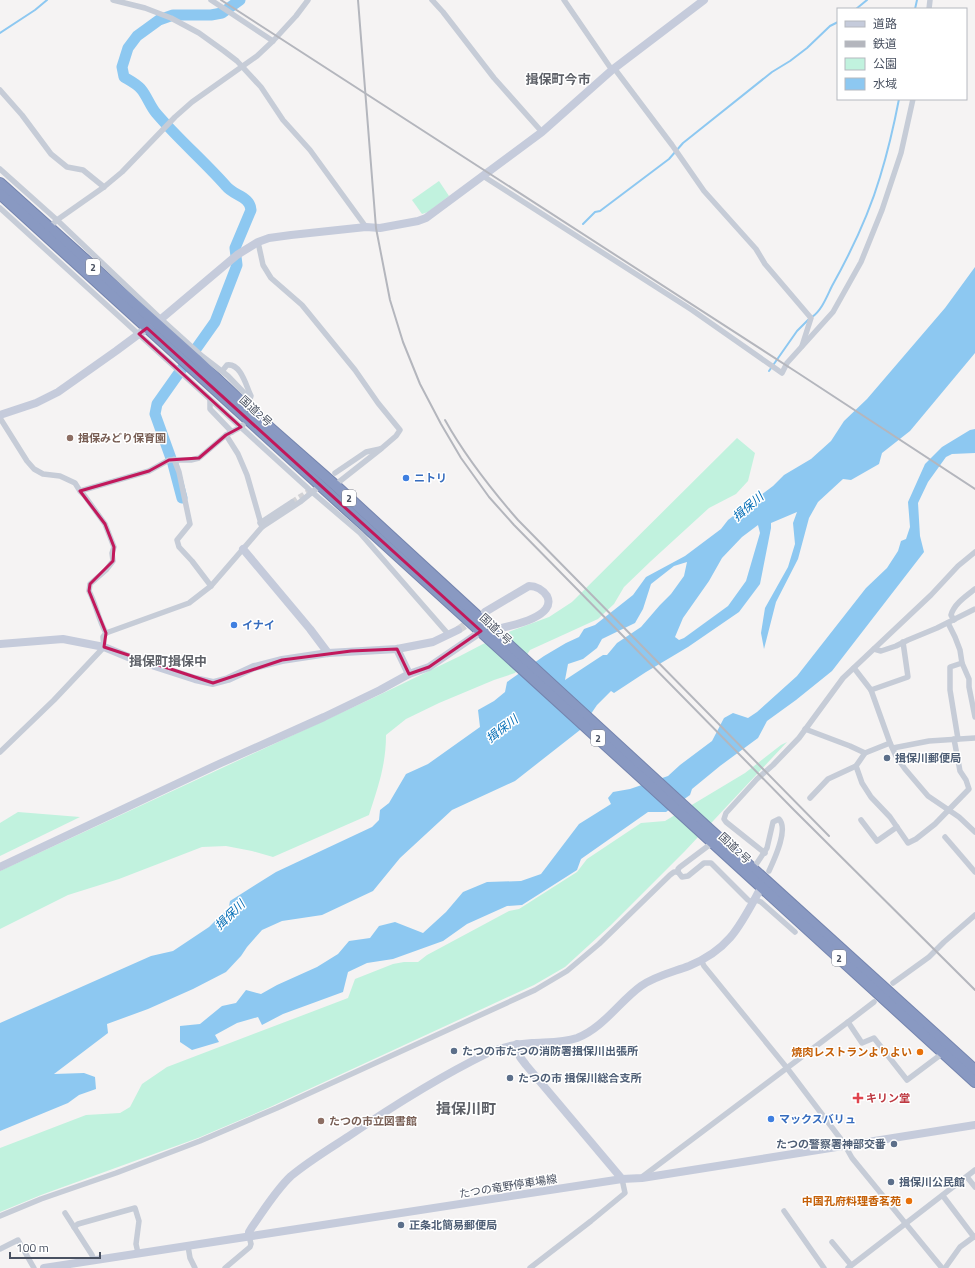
<svg xmlns="http://www.w3.org/2000/svg" width="975" height="1268" font-family="'Titillium Web','Noto Sans JP',sans-serif">
	<rect width="100%" height="100%" fill="#f5f3f3"/>
	<g fill="#c1f2de">
		<polygon points="439,181 449,196 428,212 422,214 412,200"/>
		<path d="M737,438L755,453L748,481L736,494L709,508L651,561L624,587L614,604L598,619L530,650L515,673L494,680L439,703L406,719L386,735C386,765 378,787 369,815L273,857L252,851L226,846L202,847L119,879L68,895L0,929V871L375,697L460,656L483,644L511,631L549,617L572,602Z"/>
		<polygon points="787,742 685,851 611,925 565,967 534,985 268,1108 198,1138 41,1195 0,1212 0,1148 86,1115 120,1113 130,1107 142,1084 167,1067 348,998 355,979 393,964 404,962 418,962 427,955 509,911 519,909 577,872 587,859 641,823 665,821 745,773 781,745"/>
		<polygon points="18,812 80,817 0,856 0,823"/>
	</g>
	<g fill="#8dc8f1" fill-rule="evenodd">
		<path d="M975,267V353L910,431L882,453L879,464L851,480L843,479L818,502L809,518L798,559L776,602L764,649L761,633L765,608L788,567L795,544L793,523L797,512L771,523V528L760,584L739,612L688,647L646,672L614,693L611,691L597,705L580,730L515,781L452,810L400,858L373,891L322,915L282,921L262,930L247,947L241,956L226,972L193,989L148,1009L107,1024L108,1033L54,1074L84,1073L95,1077L96,1089L79,1095L68,1103L0,1131V1023L151,956L173,951L209,927L223,913L228,912L230,901L276,872L372,827L379,820L380,810L389,803L406,774L428,764L480,727L478,710L494,701L505,692L507,682L544,656L566,643L579,637L584,629L595,625L633,595L646,577L685,556L721,529L728,520L773,486L784,475L811,459L831,441L844,421L867,399L945,308ZM758,525L760,533L746,581L728,606L684,638L679,640L675,637L683,618L709,581L722,558L742,537ZM687,562L684,576L671,594L660,605L641,627L617,643L607,655H603L565,680L568,664L583,659L597,648L602,639L635,623L643,609L651,584L674,566Z"/>
		<polygon points="975,429 975,453 952,454 946,457 928,482 918,503 920,536 924,552 832,671 796,700 767,721 758,738 720,766 692,789 690,795 666,812 648,812 581,859 577,870 522,905 507,906 467,924 443,941 393,959 367,963 348,972 343,992 283,1014 262,1025 258,1017 237,1023 215,1035 219,1042 192,1050 180,1042 180,1026 200,1024 222,1006 236,1003 246,990 261,994 277,985 317,967 338,954 349,941 370,938 379,926 395,922 423,933 446,912 463,892 487,882 521,881 541,874 579,824 611,804 608,798 613,792 630,789 668,776 680,765 712,741 724,718 733,713 748,718 757,712 797,676 866,588 887,568 898,551 901,541 906,539 910,527 908,502 925,464 942,447 970,430"/>
	</g>
	<g fill="none" stroke-linecap="round" stroke-linejoin="round">
		<g stroke="#8dc8f1" stroke-width="2">
			<polyline points="856,9 867,0"/>
			<polyline points="915,9 917,0"/>
			<polyline points="0,33 35,10 47,0"/>
			<polyline points="583,224 595,212 600,211 669,159 683,143 772,72 790,61 807,48 830,26 838,22"/>
			<path d="M812,317C822,310 827,296 832,286C851,252 869,214 880,177C888,151 894,125 899,99"/>
			<polyline points="769,371 797,331 809,319"/>
		</g>
		<path stroke="#8dc8f1" stroke-width="11" d="M182,498L173,464L155,414L157,404L215,322L237,265L235,248L251,210C250,196 234,196 226,186C204,161 178,139 156,113C150,106 147,96 141,89C137,84 129,80 124,77L122,67L128,48L137,36L159,20L173,15H211L222,13L240,0"/>
		<polyline stroke="#d3d3d6" stroke-width="5.5" stroke-dasharray="5.5 3" stroke-linecap="butt" points="292,502 314,488"/>
		<polyline stroke="#d3d3d6" stroke-width="8" stroke-dasharray="8 4" stroke-linecap="butt" points="458,630 474,619"/>
		<g stroke="#7484ae" stroke-width="12">
			<g id="highway">
				<polyline points="0,183 196,359 252,412 335,485 708,828 975,1070"/>
				<path d="M0,194C326,489 650,786 975,1082"/>
			</g>
		</g>
		<g stroke="#c6ccd7" stroke-width="5.5">
			<polyline points="113,0 145,8 171,18 199,33 224,51 237,61 261,87 283,120 310,150 366,227"/>
			<polyline points="211,0 273,41"/>
			<polyline points="432,0 443,12 494,78 542,132"/>
			<polyline points="564,0 612,70"/>
			<polyline points="929,9 930,0"/>
			<polyline points="614,68 672,145 704,191 756,249 765,264 811,318 802,346"/>
			<polyline points="0,90 22,115 51,154 67,167 83,170 104,187"/>
			<polyline points="0,169 57,220 161,319 202,356 228,376 250,399"/>
			<polyline points="483,176 692,310 782,373 787,363 833,312 861,262 882,210 901,153 913,99"/>
			<polyline points="0,208 312,492 360,533 449,635"/>
			<polyline points="50,227 57,220 104,187 122,172 175,117 192,102 257,56 273,41 296,16 308,0"/>
			<polyline points="258,242 263,265 271,278 302,305 355,370 378,403 400,430 396,436 382,448 335,485"/>
			<path d="M223,370L227,365C241,363 246,386 251,396L250,399"/>
			<polyline points="210,401 210,409 232,432"/>
			<path d="M0,418L27,461L34,469L43,474L60,476L75,483L80,491L84,495L105,524L114,547L112,553L113,561L106,570L90,584L89,591C96,604 98,619 106,633"/>
			<polyline points="226,435 238,454 247,475 262,527"/>
			<polyline points="174,459 179,472 190,524 177,540 179,547 192,561 211,586"/>
			<polyline points="335,473 366,452 380,449"/>
			<polyline points="80,491 149,471 169,460 191,460 199,458 226,435 241,427 243,425"/>
			<polyline points="260,523 292,502"/>
			<path d="M954,620L951,615C954,604 966,596 975,589"/>
			<polyline points="948,623 955,637 960,650 962,663 969,679 969,687 975,717"/>
			<polyline points="874,649 881,651 896,646 908,640 937,628 975,609"/>
			<polyline points="854,668 871,690 890,743 896,756 905,769 928,796 959,817 975,832"/>
			<polyline points="871,690 908,677 903,642"/>
			<polyline points="805,729 850,746 865,753 890,743"/>
			<polyline points="958,739 950,690 950,667 962,663"/>
			<polyline points="893,748 929,741 975,738"/>
			<polyline points="0,752 54,700 104,647 103,637 106,633 189,603 211,586 262,527 300,502 321,485"/>
			<polyline points="865,753 856,766 862,783 871,797 890,817 908,843 916,839 935,824 969,789 966,780 960,771 954,739"/>
			<polyline points="810,798 828,779 856,766"/>
			<polyline points="861,820 877,841 897,827"/>
			<polyline points="945,837 975,872"/>
			<polyline points="765,853 726,822 724,819 726,813 757,779 773,765 799,738 843,678 931,595 958,566 975,552"/>
			<path d="M753,869L767,848L773,822L779,819C789,829 774,860 769,871"/>
			<polyline points="678,872 682,877 688,876 704,863 711,863 748,900 753,902"/>
			<polyline points="678,872 678,869 680,867 712,843"/>
			<polyline points="754,899 761,902 795,932"/>
			<polyline points="701,960 704,966 787,1068 843,1142 852,1158 942,1268"/>
			<polyline points="893,983 929,957 944,942 975,915"/>
			<polyline points="848,1022 862,1043 874,1038 907,1080 943,1053"/>
			<polyline points="642,1177 848,1022 874,1002"/>
			<polyline points="967,1177 975,1187"/>
			<polyline points="943,1196 974,1237"/>
			<polyline points="784,1211 824,1268"/>
			<polyline points="65,1213 92,1255 94,1260"/>
			<polyline points="0,1216 41,1199 116,1173 200,1141 277,1108 535,990 567,971 599,944 670,875 674,872 678,872"/>
			<polyline points="74,1227 78,1224 135,1208 139,1221 136,1244 138,1253"/>
			<polyline points="832,1242 851,1265"/>
			<polyline points="188,1246 190,1258 195,1268"/>
			<polyline points="0,1249 18,1240 34,1268"/>
			<polyline points="225,1268 250,1247 251,1244 249,1236"/>
			<polyline points="530,1268 591,1221 625,1193 622,1179"/>
			<polyline points="848,1268 975,1170"/>
			<polyline points="945,1268 960,1247 975,1236"/>
		</g>
		<g stroke="#c5cbdb" stroke-width="8">
			<polyline points="0,415 36,403 58,392 116,351 147,328 161,319 237,255 258,242 269,238 291,235 366,227 380,228 418,221 426,218 542,132 612,70 704,0"/>
			<polyline points="243,549 310,629 328,653"/>
			<path d="M485,612L529,586C536,586 543,590 547,596C558,618 505,627 493,630"/>
			<polyline points="0,644 63,639 104,647 133,659 195,679 213,683 228,679 254,667 282,660 328,653 397,649 433,642 458,630"/>
			<polyline points="397,649 409,674"/>
			<polyline points="0,867 221,763 324,717 380,690 409,674 429,667 473,637 481,631"/>
			<polyline points="517,1044 520,1057 526,1065 622,1179"/>
			<path d="M249,1236V1232L252,1227C264,1210 276,1190 291,1176C309,1161 329,1149 349,1136C393,1106 439,1077 488,1053C502,1047 516,1044 532,1043C547,1042 563,1043 577,1038C603,1028 619,1002 641,986C655,976 673,972 689,966C728,950 739,928 758,893"/>
			<polyline points="44,1268 622,1179 642,1178 975,1125"/>
		</g>
		<use href="#highway" stroke="#8999c2" stroke-width="10"/>
		<g stroke="#b4b6bd" stroke-width="2">
			<polyline points="221,0 798,373 975,489"/>
			<polyline points="358,0 376,228 390,300 403,342 420,384 441,424 461,458 489,497 514,525 794,810 975,990"/>
			<path d="M445,420C465,456 491,489 518,520L829,836"/>
		</g>
	</g>
	<path fill="none" stroke="#c2185b" stroke-width="3" stroke-linejoin="round" d="M147,328L481,631L429,667L409,674L397,649L351,651L282,660L213,683L104,647L106,633L89,591L90,584L113,561L114,547L105,524L80,491L149,471L169,460L199,458L226,435L241,427L139,334Z"/>
	<g fill="#8d6e63" stroke="#fff" stroke-width="1.5">
		<circle cx="70" cy="438" r="4"/>
		<circle cx="321" cy="1121" r="4"/>
	</g>
	<g fill="#3f7fe0" stroke="#fff" stroke-width="1.5">
		<circle cx="406" cy="478" r="4"/>
		<circle cx="234" cy="625" r="4"/>
		<circle cx="771" cy="1119" r="4"/>
	</g>
	<g fill="#5c6f8a" stroke="#fff" stroke-width="1.5">
		<circle cx="887" cy="758" r="4"/>
		<circle cx="454" cy="1051" r="4"/>
		<circle cx="510" cy="1078" r="4"/>
		<circle cx="894" cy="1144" r="4"/>
		<circle cx="891" cy="1182" r="4"/>
		<circle cx="401" cy="1225" r="4"/>
	</g>
	<g fill="#e8710a" stroke="#fff" stroke-width="1.5">
		<circle cx="920" cy="1052" r="4"/>
		<circle cx="909" cy="1201" r="4"/>
	</g>
	<path fill="#e0444e" stroke="#fff" stroke-width="1.5" d="M856 1092h4v4h4v4h-4v4h-4v-4h-4v-4h4z"/>
	<g text-anchor="middle" stroke-width="3" stroke-linejoin="round" paint-order="stroke">
		<g fill="#fff" stroke="#808590" stroke-width="1">
			<rect x="86" y="259" width="14" height="16" rx="3"/>
			<rect x="342" y="490" width="14" height="16" rx="3"/>
			<rect x="591" y="730" width="14" height="16" rx="3"/>
			<rect x="832" y="950" width="14" height="16" rx="3"/>
		</g>
		<g font-size="10" font-weight="bold" fill="#495161">
			<text x="93" y="271">2</text>
			<text x="349" y="502">2</text>
			<text x="598" y="742">2</text>
			<text x="839" y="962">2</text>
		</g>
		<g font-size="11" fill="#495161" stroke="#fff">
			<text transform="translate(256 411) rotate(42)" y="4">国道2号</text>
			<text transform="translate(496 629) rotate(43)" y="4">国道2号</text>
			<text transform="translate(735 848) rotate(43)" y="4">国道2号</text>
			<text transform="translate(508 1186) rotate(-9)" y="4">たつの竜野停車場線</text>
		</g>
		<g font-size="11" font-weight="bold" fill="#785e54" stroke="#fff" text-anchor="start">
			<text x="78" y="442">揖保みどり保育園</text>
			<text x="329" y="1125">たつの市立図書館</text>
		</g>
		<g font-size="11" font-weight="bold" fill="#366cbe" stroke="#fff" text-anchor="start">
			<text x="414" y="482">ニトリ</text>
			<text x="242" y="629">イナイ</text>
			<text x="779" y="1123">マックスバリュ</text>
		</g>
		<g font-size="11" font-weight="bold" fill="#4e5e75" stroke="#fff" text-anchor="start">
			<text x="895" y="762">揖保川郵便局</text>
			<text x="462" y="1055">たつの市たつの消防署揖保川出張所</text>
			<text x="518" y="1082">たつの市 揖保川総合支所</text>
			<text x="886" y="1148" text-anchor="end">たつの警察署神部交番</text>
			<text x="899" y="1186">揖保川公民館</text>
			<text x="409" y="1229">正条北簡易郵便局</text>
		</g>
		<g font-size="11" font-weight="bold" fill="#c56008" stroke="#fff" text-anchor="end">
			<text x="912" y="1056">焼肉レストランよりよい</text>
			<text x="901" y="1205">中国孔府料理香茗苑</text>
		</g>
		<g font-size="11" font-weight="bold" fill="#be3a42" stroke="#fff" text-anchor="start">
			<text x="866" y="1102">キリン堂</text>
		</g>
		<g font-size="12" font-style="italic" fill="#066fb7" stroke="#fff">
			<text transform="translate(748 507) rotate(-41)" y="4">揖保川</text>
			<text transform="translate(502 729) rotate(-38)" y="4">揖保川</text>
			<text transform="translate(230 915) rotate(-44)" y="4">揖保川</text>
		</g>
		<g font-size="13" font-weight="bold" fill="#5e6168" stroke="#fff">
			<text x="558" y="84">揖保町今市</text>
			<text x="168" y="666">揖保町揖保中</text>
		</g>
		<g font-size="15" font-weight="bold" fill="#5e6168" stroke="#fff">
			<text x="466" y="1114">揖保川町</text>
		</g>
	</g>
	<rect x="837" y="8" width="130" height="92" fill="#ffffff" stroke="#b6b9c0"/>
	<rect x="845" y="21" width="20" height="6" fill="#c5cbdb" stroke="#b6b9c0"/>
	<text x="873" y="28" font-size="12" fill="#495161">道路</text>
	<rect x="845" y="41" width="20" height="6" fill="#b4b6bd" stroke="#b6b9c0"/>
	<text x="873" y="48" font-size="12" fill="#495161">鉄道</text>
	<rect x="845" y="58" width="20" height="12" fill="#c1f2de" stroke="#b6b9c0"/>
	<text x="873" y="68" font-size="12" fill="#495161">公園</text>
	<rect x="845" y="78" width="20" height="12" fill="#8dc8f1" stroke="#b6b9c0"/>
	<text x="873" y="88" font-size="12" fill="#495161">水域</text>
	<path d="M10 1252v6h90v-6" fill="none" stroke="#495161" stroke-width="2"/>
	<text x="16" y="1252" font-size="12" fill="#495161" stroke="#ffffff" stroke-width="3" paint-order="stroke">100 m</text>
</svg>
